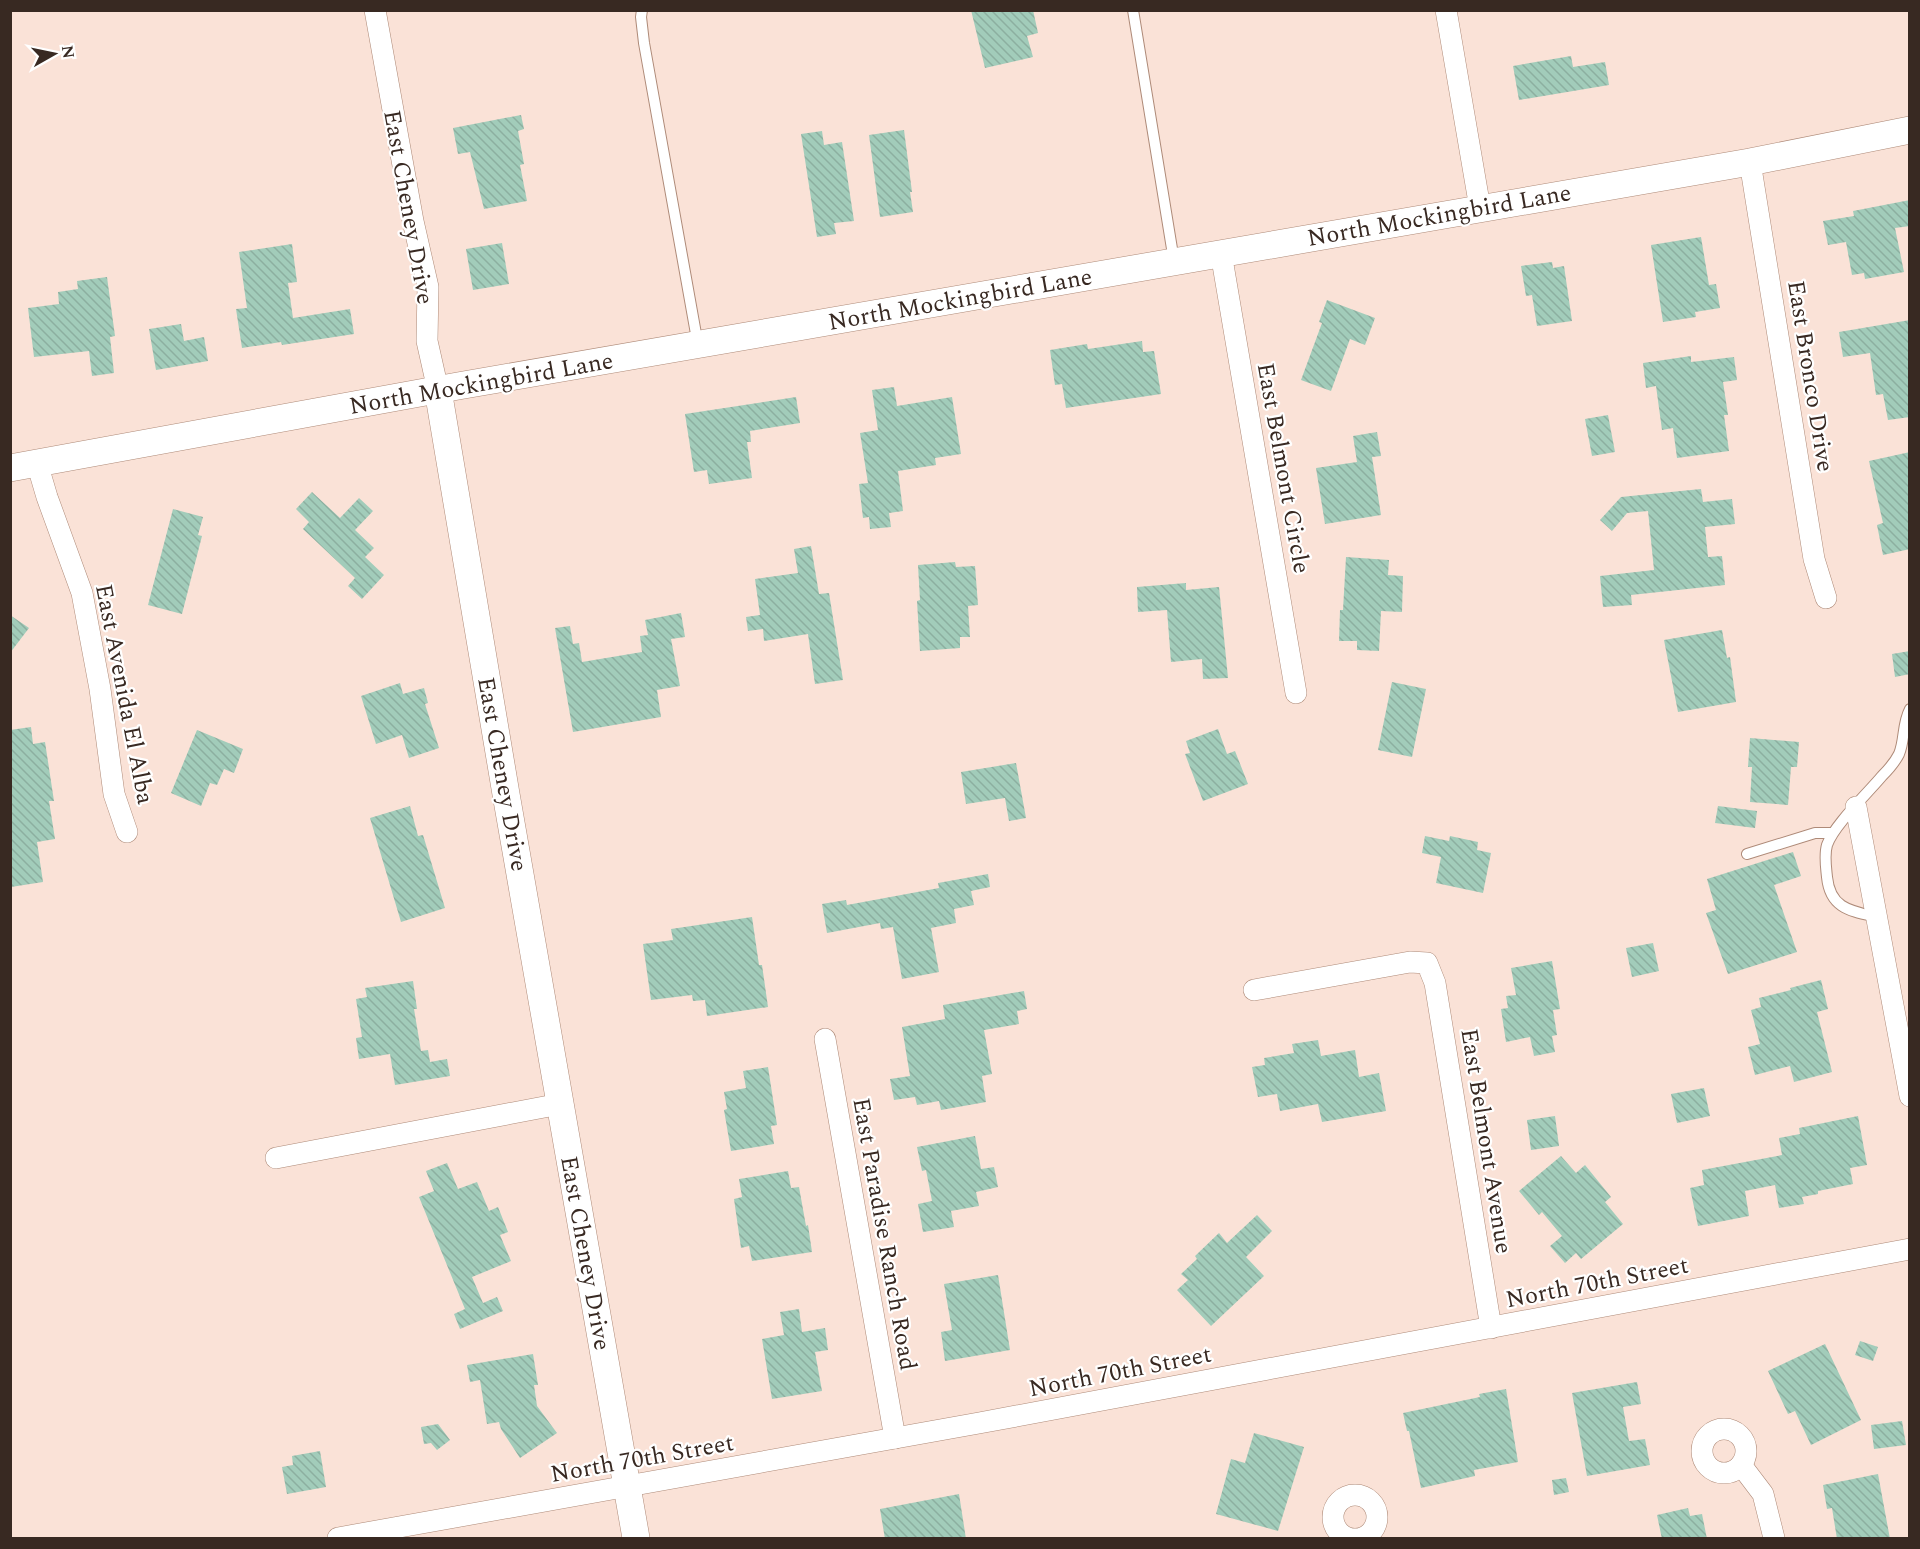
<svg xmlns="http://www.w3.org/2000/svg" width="1920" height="1549" font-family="Spectral,serif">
	<defs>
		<pattern id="building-back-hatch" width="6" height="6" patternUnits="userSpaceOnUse" patternTransform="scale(1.5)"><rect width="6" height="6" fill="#a2ccba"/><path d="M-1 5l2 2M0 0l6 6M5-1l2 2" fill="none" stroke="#8cafa0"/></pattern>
	</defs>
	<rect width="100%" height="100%" fill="#fae2d7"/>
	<g fill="url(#building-back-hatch)">
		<polygon points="971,10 1033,10 1038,33 1027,36 1033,57 985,68"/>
		<polygon points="1571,56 1573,67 1605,62 1609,85 1519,100 1513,66"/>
		<polygon points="521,115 524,129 518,131 524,164 520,165 527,201 484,209 470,152 458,154 453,128"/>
		<polygon points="904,130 912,192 910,192 913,212 880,217 869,135"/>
		<polygon points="822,131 824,145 842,142 854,221 834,223 836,234 817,237 801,134"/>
		<polygon points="1910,200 1910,226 1895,228 1904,272 1865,279 1864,273 1852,275 1846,242 1828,245 1823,221 1854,216 1853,211"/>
		<polygon points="1701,237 1709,285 1716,284 1720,308 1695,312 1696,317 1663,322 1651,245"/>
		<polygon points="502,243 509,284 473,290 466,249"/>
		<polygon points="292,244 297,282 288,283 293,318 350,309 354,334 282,345 281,342 242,348 236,309 247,308 239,252"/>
		<polygon points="1552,262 1553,268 1564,266 1572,321 1537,326 1532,295 1526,296 1521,266"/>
		<polygon points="107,277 115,336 110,337 114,373 92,376 89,351 34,357 28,308 59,304 58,292 78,289 77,281"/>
		<polygon points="1327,300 1375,318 1365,345 1350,339 1331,391 1301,380 1322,323 1319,322"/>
		<polygon points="1910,320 1910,417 1888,420 1883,394 1876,395 1870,353 1843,357 1839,332"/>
		<polygon points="181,324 184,341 204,337 208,361 156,370 149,329"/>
		<polygon points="1142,341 1143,352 1154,351 1161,394 1066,408 1062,384 1055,385 1050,350 1087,344 1088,349"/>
		<polygon points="1691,356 1691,362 1734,357 1737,380 1723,382 1728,415 1724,415 1729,451 1677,458 1673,428 1662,430 1656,386 1646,388 1643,363"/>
		<polygon points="894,387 897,406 952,397 961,454 935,458 936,465 898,471 903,511 889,513 891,527 870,529 869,517 863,518 859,484 868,483 860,433 878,430 872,390"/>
		<polygon points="796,397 800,423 750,431 751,442 747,442 752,478 709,484 707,470 694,472 685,414"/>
		<polygon points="1608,415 1615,452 1592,456 1585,419"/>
		<polygon points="1377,432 1381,456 1372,457 1381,515 1325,524 1316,468 1357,462 1353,436"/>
		<polygon points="1910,452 1910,549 1883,555 1877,525 1883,523 1869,461"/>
		<polygon points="1701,489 1703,502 1732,499 1735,524 1705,527 1708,557 1722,556 1725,585 1631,595 1632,605 1603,607 1600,576 1654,570 1648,511 1627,513 1612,531 1600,520 1621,497"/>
		<polygon points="312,492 340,518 359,498 373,511 355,530 374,548 365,557 384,575 362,599 348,586 355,578 303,529 309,522 296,509"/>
		<polygon points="173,509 203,517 198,535 202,536 182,614 148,605"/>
		<polygon points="811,546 819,594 829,593 843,680 815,684 808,634 764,641 763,629 748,631 746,617 760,615 755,579 798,573 794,549"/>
		<polygon points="1346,557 1389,560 1388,575 1403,576 1402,612 1381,611 1379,651 1357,650 1357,641 1339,641 1340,610 1343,610"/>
		<polygon points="955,562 956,567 975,566 978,605 968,606 970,637 960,637 960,648 920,651 917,601 920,600 918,565"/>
		<polygon points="1186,583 1186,590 1219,587 1228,678 1203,679 1202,659 1171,662 1167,610 1138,612 1137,587"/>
		<polygon points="681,613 685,637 671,639 680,686 657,690 661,717 573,732 555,628 570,626 573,644 579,643 582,662 642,652 640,636 648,635 645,620"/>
		<polygon points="10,615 29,628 10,653"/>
		<polygon points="1722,630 1727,658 1730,657 1736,702 1678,712 1664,640"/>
		<polygon points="1910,651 1910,674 1895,677 1892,654"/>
		<polygon points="1392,682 1426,689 1412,757 1378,750"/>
		<polygon points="400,683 403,694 424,688 428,703 425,704 439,748 409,758 402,735 376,744 361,696"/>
		<polygon points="31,727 33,744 45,742 54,801 49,801 55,839 37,842 43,882 11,887 10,730"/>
		<polygon points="1218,729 1227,754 1235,751 1248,784 1203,801 1185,754 1190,753 1186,741"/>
		<polygon points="197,730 243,749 234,773 224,769 217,785 210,783 201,806 171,793"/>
		<polygon points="1750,738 1799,742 1797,767 1791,767 1788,805 1750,802 1752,767 1748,767"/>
		<polygon points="1016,763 1026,818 1009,821 1005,798 966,804 961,772"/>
		<polygon points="410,806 418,836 423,835 445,908 401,922 370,818"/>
		<polygon points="1718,806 1757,811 1755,828 1715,823"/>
		<polygon points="1425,836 1449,841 1450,836 1478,842 1477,850 1491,853 1483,893 1436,883 1441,857 1422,853"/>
		<polygon points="1793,852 1801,876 1774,885 1797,952 1728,974 1706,913 1716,910 1707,879"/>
		<polygon points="988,874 990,887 971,891 974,905 954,909 956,923 931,928 939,972 902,979 893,927 881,929 880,923 827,933 822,904 846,900 847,905 939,888 938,883"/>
		<polygon points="752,917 759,965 762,965 768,1007 707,1016 705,1000 693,1001 692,995 651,1000 643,944 673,940 671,929"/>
		<polygon points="1653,943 1659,971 1632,977 1626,948"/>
		<polygon points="1552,961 1560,1009 1553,1010 1557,1035 1552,1036 1555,1052 1534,1056 1530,1037 1506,1042 1501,1009 1508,1008 1506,996 1516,995 1511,968"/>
		<polygon points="1821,980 1828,1009 1817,1012 1832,1072 1794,1082 1790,1066 1755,1075 1748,1047 1760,1044 1751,1010 1761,1007 1759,998 1791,990 1790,988"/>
		<polygon points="413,981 417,1009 414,1009 421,1051 428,1050 430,1062 447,1059 450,1076 395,1085 390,1054 359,1059 356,1038 362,1037 356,999 367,997 365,988"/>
		<polygon points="1024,991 1027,1009 1017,1011 1019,1024 984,1030 992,1074 982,1076 986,1102 941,1110 939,1101 917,1105 915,1097 894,1100 890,1079 910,1076 902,1027 945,1019 943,1005"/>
		<polygon points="1318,1040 1321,1056 1355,1050 1359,1077 1379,1073 1386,1111 1322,1122 1318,1104 1280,1111 1277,1094 1258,1097 1252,1067 1265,1065 1264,1058 1294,1053 1292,1044"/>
		<polygon points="768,1067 777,1125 771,1126 774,1144 731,1151 724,1110 727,1109 724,1092 746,1088 743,1071"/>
		<polygon points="1704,1088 1710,1116 1677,1123 1671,1094"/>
		<polygon points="1555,1116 1559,1146 1531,1150 1527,1120"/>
		<polygon points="1858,1116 1867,1165 1850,1168 1853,1184 1818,1191 1818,1194 1802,1197 1804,1204 1779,1208 1775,1185 1745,1191 1749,1216 1698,1226 1690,1188 1704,1185 1702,1170 1782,1155 1779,1138 1800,1134 1799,1128"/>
		<polygon points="975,1136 981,1169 994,1167 998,1187 976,1192 979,1206 951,1211 954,1227 923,1232 918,1204 932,1201 926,1170 922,1171 917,1147"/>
		<polygon points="1561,1156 1576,1173 1585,1165 1611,1197 1605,1202 1623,1224 1581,1259 1576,1253 1565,1263 1550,1246 1562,1236 1542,1212 1539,1215 1519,1191"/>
		<polygon points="447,1163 458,1189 477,1182 489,1211 498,1207 508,1232 500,1235 511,1261 472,1277 483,1303 497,1297 503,1311 460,1329 454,1314 465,1309 419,1197 434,1191 426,1171"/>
		<polygon points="788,1171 791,1188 799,1187 806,1226 808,1225 812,1252 752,1261 749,1246 741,1248 734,1199 742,1197 739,1179"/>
		<polygon points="1257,1215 1272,1231 1246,1257 1264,1276 1211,1326 1177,1290 1188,1280 1181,1274 1197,1259 1195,1256 1219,1233 1227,1243"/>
		<polygon points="998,1275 1010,1350 945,1361 941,1332 952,1330 944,1284"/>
		<polygon points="799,1309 802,1332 825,1328 828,1350 815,1352 822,1391 772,1399 762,1339 784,1335 780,1312"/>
		<polygon points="1860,1341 1878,1347 1873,1361 1855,1355"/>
		<polygon points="1825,1344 1861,1420 1811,1445 1795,1411 1788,1414 1768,1371"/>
		<polygon points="533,1354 538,1385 534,1385 537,1406 557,1433 520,1458 501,1429 499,1422 487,1424 480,1380 470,1382 467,1365"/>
		<polygon points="1637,1382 1641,1404 1623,1407 1629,1441 1645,1439 1650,1465 1587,1476 1572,1393"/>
		<polygon points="1506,1389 1518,1462 1474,1470 1475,1476 1421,1488 1409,1431 1407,1431 1403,1413 1480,1397 1479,1394"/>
		<polygon points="1902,1421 1906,1445 1874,1449 1871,1425"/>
		<polygon points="438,1424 450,1440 437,1450 431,1443 424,1444 421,1427"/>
		<polygon points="1254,1433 1304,1447 1278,1531 1216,1514 1231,1459 1245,1463"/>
		<polygon points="320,1451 326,1487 287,1494 282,1467 293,1465 292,1456"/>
		<polygon points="1878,1474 1890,1539 1837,1539 1832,1508 1827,1509 1823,1485"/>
		<polygon points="1566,1478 1569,1492 1554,1495 1552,1480"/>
		<polygon points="959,1494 966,1539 885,1539 880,1509"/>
		<polygon points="1688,1508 1690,1516 1702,1514 1707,1539 1662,1539 1657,1515"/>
	</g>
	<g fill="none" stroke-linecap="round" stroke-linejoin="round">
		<g stroke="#ae8a78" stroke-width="12">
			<g id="service">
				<polyline points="642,10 641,17 644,43 698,345"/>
				<polyline points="1133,10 1174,261"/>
				<polyline points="1747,854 1815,833 1832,833"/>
				<path d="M1876,917C1850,911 1830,908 1827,877C1826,867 1824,855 1827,845C1834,825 1867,794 1882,776C1888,770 1895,762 1899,754C1905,740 1902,724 1910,709"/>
			</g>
		</g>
		<g stroke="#ae8a78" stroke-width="22">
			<g id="minor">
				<polyline points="375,10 413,221 428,287 427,341 438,390"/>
				<polyline points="1446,10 1480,208"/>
				<polyline points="1750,162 1814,559 1826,598"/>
				<polyline points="1221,253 1296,693"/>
				<polyline points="37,463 47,497 82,593 100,689 114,794 127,832"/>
				<polyline points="1856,807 1910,1096"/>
				<polyline points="1254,990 1410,962 1427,963 1435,983 1491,1328"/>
				<polyline points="825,1039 895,1438"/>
				<polyline points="276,1158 560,1104"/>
				<circle cx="1724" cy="1451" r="22"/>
				<polyline points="1741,1465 1763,1494 1774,1538"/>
				<circle cx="1355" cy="1517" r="22"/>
				<polyline points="338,1538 979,1423 1910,1249"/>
			</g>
		</g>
		<g stroke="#ae8a78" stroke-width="28">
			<g id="tertiary">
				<polyline points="438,390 506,794 636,1538"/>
				<polyline points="10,468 458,386 1750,162 1910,130"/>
			</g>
		</g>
		<use href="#service" stroke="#fff" stroke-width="10"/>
		<use href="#minor" stroke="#fff" stroke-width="21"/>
		<use href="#tertiary" stroke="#fff" stroke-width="27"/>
	</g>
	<g text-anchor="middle" stroke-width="4.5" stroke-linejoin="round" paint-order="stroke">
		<g font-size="24" fill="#382922" stroke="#fff">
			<text transform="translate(409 207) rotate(80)" y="8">East Cheney Drive</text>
			<text transform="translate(1439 215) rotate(-10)" y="8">North Mockingbird Lane</text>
			<text transform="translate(960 299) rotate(-10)" y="8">North Mockingbird Lane</text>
			<text transform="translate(1811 376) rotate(81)" y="8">East Bronco Drive</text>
			<text transform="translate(481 383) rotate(-10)" y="8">North Mockingbird Lane</text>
			<text transform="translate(1284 468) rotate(80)" y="8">East Belmont Circle</text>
			<text transform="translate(125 694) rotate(79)" y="8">East Avenida El Alba</text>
			<text transform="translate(503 774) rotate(80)" y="8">East Cheney Drive</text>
			<text transform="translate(1487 1141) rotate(81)" y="8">East Belmont Avenue</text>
			<text transform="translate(885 1234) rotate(80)" y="8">East Paradise Ranch Road</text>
			<text transform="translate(586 1253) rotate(80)" y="8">East Cheney Drive</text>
			<text transform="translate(1597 1282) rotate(-11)" y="8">North 70th Street</text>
			<text transform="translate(1120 1371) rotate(-11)" y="8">North 70th Street</text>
			<text transform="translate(642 1458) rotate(-10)" y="8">North 70th Street</text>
		</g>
	</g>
	<rect width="1920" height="1549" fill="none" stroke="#382922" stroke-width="24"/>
	<g transform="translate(54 54) rotate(81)" stroke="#ffffff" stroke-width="4.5" paint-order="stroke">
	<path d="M0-4.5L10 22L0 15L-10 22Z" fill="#382922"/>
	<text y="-9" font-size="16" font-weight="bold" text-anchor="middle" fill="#382922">N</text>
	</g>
</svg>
